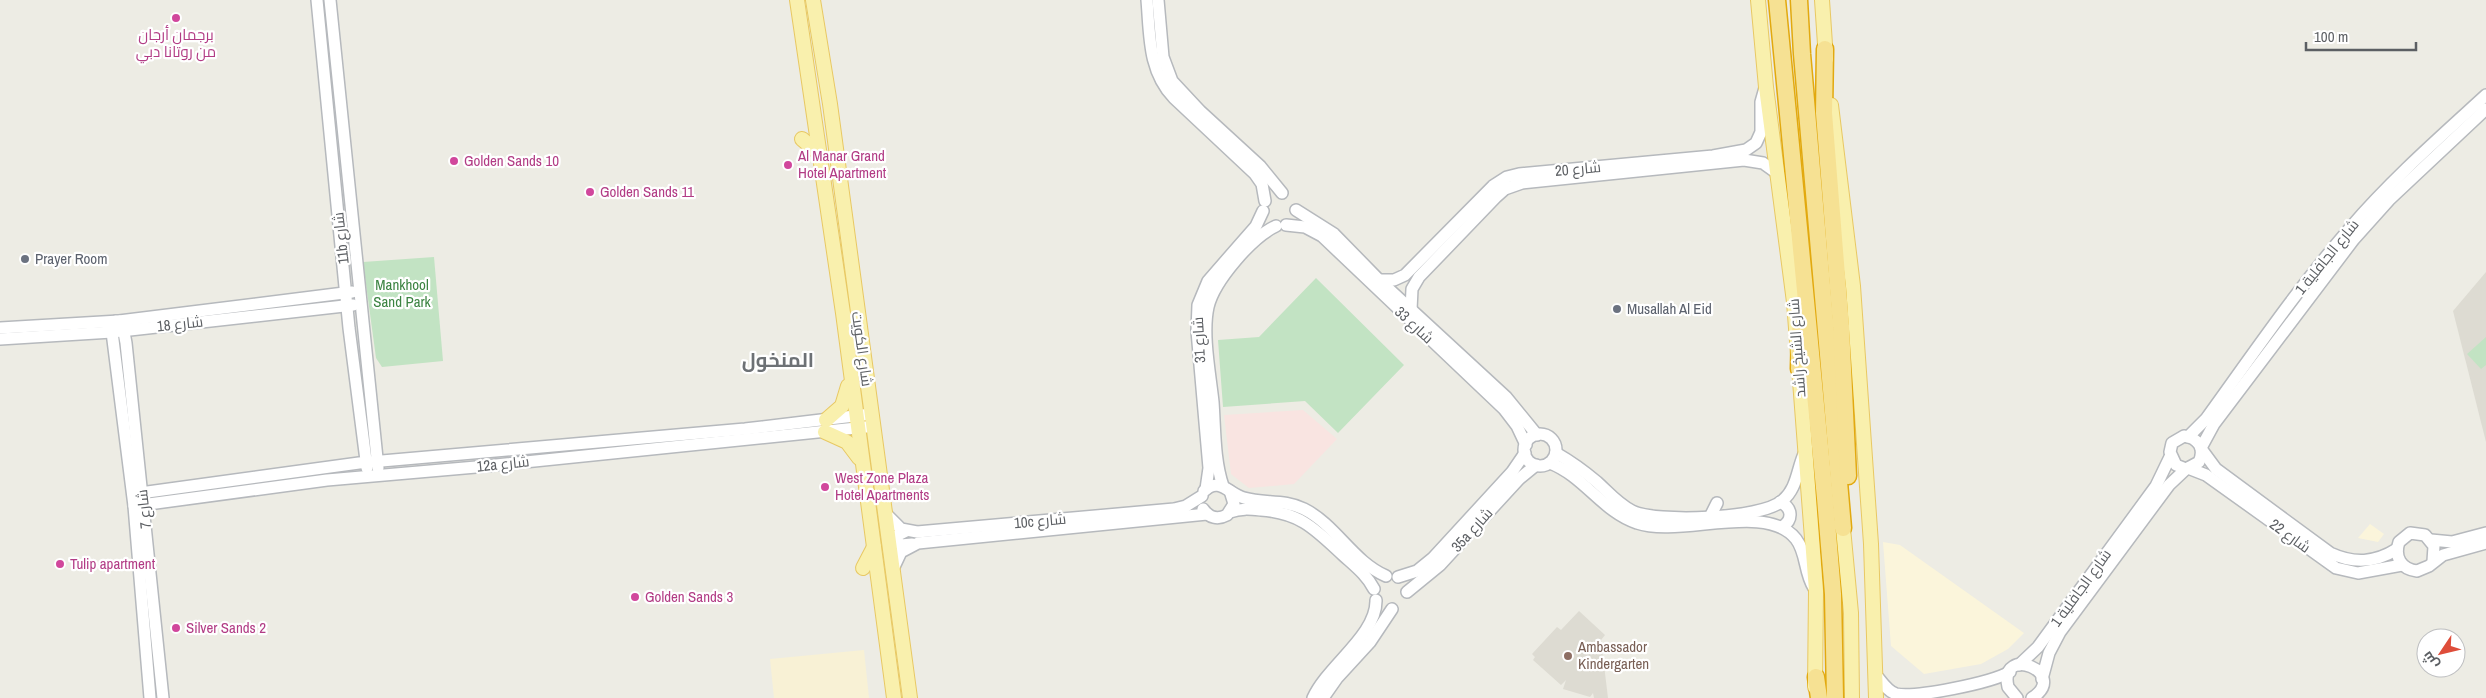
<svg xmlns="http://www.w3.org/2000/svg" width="2486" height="698" font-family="'Archivo Narrow',Cairo,sans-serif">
	<rect width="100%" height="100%" fill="#edece4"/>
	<g fill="#fbf5db">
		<polygon points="2370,524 2384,534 2378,542 2358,538"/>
		<polygon points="1883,542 1900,545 2024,633 2008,649 1981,664 1924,674 1891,646"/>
	</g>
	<g fill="#dddbd2">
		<polygon points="2486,272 2486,442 2453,311"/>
		<polygon points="1579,611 1605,635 1601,640 1608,698 1594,698 1593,693 1590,697 1563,689 1566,680 1561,685 1533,660 1535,657 1532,654 1557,627 1561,630"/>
	</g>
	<polygon fill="#f9e4e1" points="1303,410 1337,439 1294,484 1249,488 1231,474 1224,415"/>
	<g fill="#c2e3c3">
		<polygon points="434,257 443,361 382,367 376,358 363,262"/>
		<polygon points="1316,278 1404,365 1338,433 1305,401 1223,407 1218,340 1259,337"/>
		<polygon points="2486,337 2486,365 2481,369 2467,354"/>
	</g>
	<polygon fill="#f8f1d5" points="864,650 869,698 774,698 770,659"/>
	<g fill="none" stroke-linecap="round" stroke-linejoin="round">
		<g stroke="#b6b9bd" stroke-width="14">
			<g id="minor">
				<polyline points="317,0 349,328 367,468"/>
				<polyline points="330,0 378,468"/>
				<path d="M1147,0C1150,35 1148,71 1174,98L1255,174L1262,184L1265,201"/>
				<polyline points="1158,0 1163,57 1172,81 1200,111 1260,166 1282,193"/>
				<polyline points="1296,210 1334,234 1379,280 1506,397 1537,435"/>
				<polyline points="1286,225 1305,227 1322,236 1504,409 1517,426 1526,445"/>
				<polyline points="1379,280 1394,280 1405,275 1493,186 1507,177 1519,174 1713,156 1746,150 1756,143 1761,132 1761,102 1765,88"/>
				<polyline points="1411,310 1412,289 1419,277 1496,197 1505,189 1522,183 1744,160 1763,163 1777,173"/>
				<polyline points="116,321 112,332 134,506 150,698"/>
				<polyline points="119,321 123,327 126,343 163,698"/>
				<polyline points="0,328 119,321 352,292"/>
				<polyline points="0,339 112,332 353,305"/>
				<circle cx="1540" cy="450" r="16"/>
				<path d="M2188,437L2206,419C2253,354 2298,288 2350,228C2391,180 2439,138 2486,95"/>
				<polyline points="2201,448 2214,424 2354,239 2389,200 2486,109"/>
				<path d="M2202,450L2216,469L2330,553C2354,564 2375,563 2397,549"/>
				<path d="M1556,453C1570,461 1584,471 1597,482C1608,492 1618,504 1632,511C1656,523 1761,519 1782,501C1797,489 1797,470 1804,454"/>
				<path d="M1550,463C1584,476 1603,512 1637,523C1680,538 1766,501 1796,539C1807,553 1804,573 1814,588"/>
				<polyline points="2188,468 2206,475 2336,568 2358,573 2402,565"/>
				<path d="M1223,486C1214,460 1215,429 1213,402C1210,374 1202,334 1208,307C1214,281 1252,237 1276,226"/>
				<polyline points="1206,489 1209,468 1197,331 1198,305 1208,281 1256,226 1263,211"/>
				<path d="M1204,491C1219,476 1229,494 1244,498C1264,504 1284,499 1304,509C1336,525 1353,562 1386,576"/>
				<polyline points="133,494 359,463 745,429 871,414"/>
				<path d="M1780,502C1793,508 1793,520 1782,527"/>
				<polyline points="134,506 327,480 476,467 866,427"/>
				<path d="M1203,509C1209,518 1218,520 1227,515L1234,504L1230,491"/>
				<path d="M1230,512C1241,508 1250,509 1261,510C1301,513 1315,529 1343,555C1355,566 1367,575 1374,589"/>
				<polyline points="885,513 901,529 917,532 1174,509 1186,506 1202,496"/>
				<polyline points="1710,517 1717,503"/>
				<polyline points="906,531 898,535 896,541 901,545 912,544"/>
				<polyline points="2431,540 2452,542 2486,533"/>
				<path d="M2433,561L2434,546L2425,535L2410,533L2399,542C2394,557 2401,569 2417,571L2429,566L2443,555L2486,543"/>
				<polyline points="893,569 901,552 918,543 1207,514"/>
				<polyline points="1398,577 1417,571 1433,558 1512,472 1525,453"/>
				<polyline points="1407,592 1440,565 1519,479 1536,465"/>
				<polyline points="2019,665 2038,647 2156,486 2170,457"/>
				<path d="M1876,675C1882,682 1887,691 1896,694C1916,698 1990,683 2010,672"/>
				<path d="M2042,679L2049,653L2060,632L2169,485L2186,469L2199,462C2205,449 2199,438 2184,436L2172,443L2170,452L2176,465L2186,469"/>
				<path d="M1313,698C1328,665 1377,635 1376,600"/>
				<polyline points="1323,698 1337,678 1370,642 1392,609"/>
				<path d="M2017,698L2008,687C1998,643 2071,673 2032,698"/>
			</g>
		</g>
		<g stroke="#e8c863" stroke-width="16">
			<g id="major">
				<polyline points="797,0 843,313 894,698"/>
				<polyline points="813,0 830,104 910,698"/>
				<polyline points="1758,0 1766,87 1794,302 1816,591 1815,687"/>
				<polyline points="1822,0 1826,59"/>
				<polyline points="1831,105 1853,286 1871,544 1876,698"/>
				<polyline points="802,139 820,154"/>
				<polyline points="826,420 842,406 848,386"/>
				<polyline points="825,432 847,442 859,458"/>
				<polyline points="1843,528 1851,613 1852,698"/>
				<polyline points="863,568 874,547"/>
			</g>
		</g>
		<g stroke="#e2a90f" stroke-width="19">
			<g id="highway">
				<polyline points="1777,0 1825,498 1833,594 1835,698"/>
				<polyline points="1799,0 1802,54 1843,528"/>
				<polyline points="1825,49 1824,113 1841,326 1848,476"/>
				<polyline points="1799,369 1800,331"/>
				<polyline points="1816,677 1819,698"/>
			</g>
		</g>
		<use href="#minor" stroke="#fff" stroke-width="11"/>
		<use href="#major" stroke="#f9f0ad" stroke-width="14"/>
		<use href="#highway" stroke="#f6e193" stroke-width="16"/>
	</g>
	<g fill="#d1479c" stroke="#fff" stroke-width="2">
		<circle cx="176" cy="18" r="5"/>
		<circle cx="454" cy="161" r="5"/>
		<circle cx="788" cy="165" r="5"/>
		<circle cx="590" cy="192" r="5"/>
		<circle cx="825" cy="487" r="5"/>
		<circle cx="60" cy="564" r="5"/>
		<circle cx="635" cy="597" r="5"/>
		<circle cx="176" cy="628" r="5"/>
	</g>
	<g fill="#6b7280" stroke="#fff" stroke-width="2">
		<circle cx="25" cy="259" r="5"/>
		<circle cx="1617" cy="309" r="5"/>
	</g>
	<circle fill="#8d6e63" stroke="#fff" stroke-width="2" cx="1568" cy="656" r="5"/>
	<g text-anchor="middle" stroke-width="4.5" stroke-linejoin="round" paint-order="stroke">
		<g font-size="15" fill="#b23c85" stroke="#fff" text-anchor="start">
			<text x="176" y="40" text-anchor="middle">برجمان أرجان<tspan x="176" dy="17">من روتانا دبي</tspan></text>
			<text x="798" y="161">Al Manar Grand<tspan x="798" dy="17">Hotel Apartment</tspan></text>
			<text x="464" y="166">Golden Sands 10</text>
			<text x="600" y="197">Golden Sands 11</text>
			<text x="835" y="483">West Zone Plaza<tspan x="835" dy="17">Hotel Apartments</tspan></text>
			<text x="70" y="569">Tulip apartment</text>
			<text x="645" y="602">Golden Sands 3</text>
			<text x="186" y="633">Silver Sands 2</text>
		</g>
		<g font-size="15" fill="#5c5f63" stroke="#fff">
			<text transform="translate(1578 169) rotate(-5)" y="5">شارع 20</text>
			<text transform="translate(341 238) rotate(-96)" y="5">11b شارع</text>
			<text transform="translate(2327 257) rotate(-51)" y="5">شارع الجافلية 1</text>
			<text transform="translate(180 324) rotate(-6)" y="5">شارع 18</text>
			<text transform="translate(1414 325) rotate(43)" y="5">شارع 33</text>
			<text transform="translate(1199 340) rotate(-93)" y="5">شارع 31</text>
			<text transform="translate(1797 348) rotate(-94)" y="5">شارع الشيخ راشد</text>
			<text transform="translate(862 349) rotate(82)" y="5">شارع الكويت</text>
			<text transform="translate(503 464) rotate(-6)" y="5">12a شارع</text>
			<text transform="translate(144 509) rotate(-96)" y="5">شارع 7</text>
			<text transform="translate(1040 521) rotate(-5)" y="5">10c شارع</text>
			<text transform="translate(1472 530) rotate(-48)" y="5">35a شارع</text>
			<text transform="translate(2290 536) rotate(36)" y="5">شارع 22</text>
			<text transform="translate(2081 588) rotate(-54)" y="5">شارع الجافلية 1</text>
		</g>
		<g font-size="15" fill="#5b616d" stroke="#fff" text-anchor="start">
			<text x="35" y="264">Prayer Room</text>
			<text x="1627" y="314">Musallah Al Eid</text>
		</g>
		<g font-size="15" fill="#3b8341" stroke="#fff">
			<text x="402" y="290">Mankhool<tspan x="402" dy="17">Sand Park</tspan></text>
		</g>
		<g font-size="15" fill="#785e54" stroke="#fff" text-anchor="start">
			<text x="1578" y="652">Ambassador<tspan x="1578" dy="17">Kindergarten</tspan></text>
		</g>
		<g font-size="20" font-weight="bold" fill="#6d7175" stroke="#fff">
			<text x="778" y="367">المنخول</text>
		</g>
	</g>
	<g transform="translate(2441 653) rotate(235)"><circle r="24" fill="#ffffff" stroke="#bebfc1"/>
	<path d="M0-4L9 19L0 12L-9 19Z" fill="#de4d3a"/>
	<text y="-8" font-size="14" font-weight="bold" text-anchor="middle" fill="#5c5f63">ش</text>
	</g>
	<path d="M2306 42v8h110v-8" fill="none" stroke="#5c5f63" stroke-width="2.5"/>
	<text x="2314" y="42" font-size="15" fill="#5c5f63" stroke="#ffffff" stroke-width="4" paint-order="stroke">100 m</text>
</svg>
